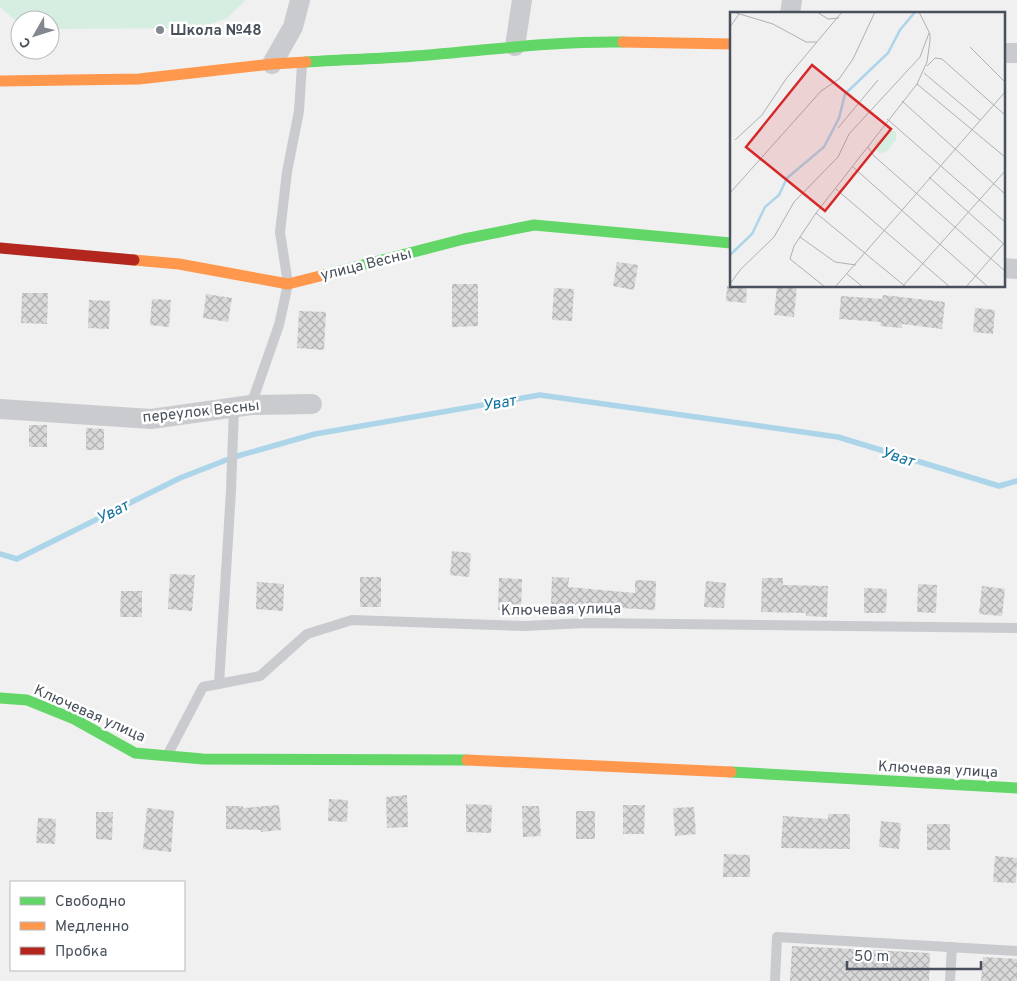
<svg xmlns="http://www.w3.org/2000/svg" width="1017" height="981" font-family="Overpass,sans-serif">
	<defs>
		<pattern id="building-cross-hatch" width="8" height="8" patternUnits="userSpaceOnUse" patternTransform="scale(1.25)"><rect width="8" height="8" fill="#d9d9da"/><path d="M0 0l8 8M0 8l8-8" fill="none" stroke="#b2b2b4"/></pattern>
	</defs>
	<rect width="100%" height="100%" fill="#f0f0f0"/>
	<polygon fill="#d6eee2" points="0,0 246,0 227,18 201,28 50,29 50,20 20,20 20,22 16,21 0,7"/>
	<g fill="none" stroke-linecap="round" stroke-linejoin="round">
		<polyline stroke="#add5ea" stroke-width="5.5" points="0,554 17,559 180,478 234,457 315,434 540,395 838,437 999,486 1017,481"/>
	</g>
	<g fill="url(#building-cross-hatch)">
		<polygon points="617,262 638,265 634,290 613,286"/>
		<polygon points="452,284 478,284 478,326 452,327"/>
		<polygon points="727,286 747,286 746,303 726,301"/>
		<polygon points="777,286 797,286 794,317 774,315"/>
		<polygon points="554,288 574,289 572,321 552,320"/>
		<polygon points="22,293 48,293 47,324 21,323"/>
		<polygon points="206,294 232,298 228,322 203,318"/>
		<polygon points="883,295 945,302 942,329 902,324 902,328 880,326 881,322 839,319 841,296 882,299"/>
		<polygon points="152,299 171,300 169,327 150,325"/>
		<polygon points="89,300 110,301 109,329 88,328"/>
		<polygon points="975,308 995,310 993,334 973,332"/>
		<polygon points="299,311 326,312 324,350 297,348"/>
		<rect x="29" y="425" width="18" height="22"/>
		<polygon points="86,428 104,429 104,450 86,450"/>
		<polygon points="452,551 471,553 469,577 450,575"/>
		<polygon points="170,574 195,575 192,611 168,609"/>
		<rect x="360" y="577" width="21" height="30"/>
		<polygon points="552,577 569,578 568,587 635,593 635,580 656,581 655,610 551,604"/>
		<polygon points="499,578 522,579 521,611 498,610"/>
		<polygon points="762,578 783,578 783,585 828,586 827,617 806,616 806,613 761,612"/>
		<polygon points="706,581 726,583 724,608 704,607"/>
		<polygon points="257,582 284,584 283,611 256,609"/>
		<polygon points="918,584 937,585 936,613 917,612"/>
		<polygon points="982,586 1005,589 1002,616 979,614"/>
		<polygon points="864,588 887,589 886,613 864,613"/>
		<polygon points="121,591 142,591 142,617 120,617"/>
		<polygon points="407,795 408,827 387,828 386,797"/>
		<polygon points="329,799 348,800 347,822 328,821"/>
		<polygon points="466,804 492,805 491,833 466,832"/>
		<polygon points="279,805 281,830 261,832 261,830 226,829 226,806 243,806 243,808"/>
		<polygon points="623,805 645,805 644,834 623,834"/>
		<polygon points="522,806 539,806 541,836 523,837"/>
		<polygon points="694,807 696,834 675,836 673,808"/>
		<polygon points="147,808 174,811 171,852 143,849"/>
		<rect x="576" y="811" width="19" height="28"/>
		<polygon points="96,812 113,812 112,840 96,839"/>
		<polygon points="828,814 850,814 850,849 781,848 783,816 828,819"/>
		<polygon points="38,818 56,819 55,844 36,843"/>
		<polygon points="881,821 901,823 899,849 879,847"/>
		<rect x="927" y="824" width="23" height="26"/>
		<polygon points="724,854 750,855 750,877 723,877"/>
		<polygon points="995,856 1017,858 1016,883 993,882"/>
		<polygon points="792,946 930,953 929,981 790,981"/>
		<polygon points="983,957 1017,959 1017,981 981,981"/>
	</g>
	<g fill="none" stroke-linecap="round" stroke-linejoin="round">
		<g stroke="#cacbce" stroke-width="10">
			<polyline points="251,405 279,325 288,284 280,232 287,172 299,111 302,64"/>
			<polyline points="219,684 231,491 234,408"/>
			<polyline points="168,754 203,687 260,676 307,634 352,620 524,626 587,623 1017,628"/>
			<polyline points="775,981 777,937 1017,951"/>
			<polyline points="950,981 952,947"/>
		</g>
		<g stroke="#cacbce" stroke-width="20">
			<polyline points="790,14 792,0"/>
			<polyline points="515,46 522,0"/>
			<polyline points="1003,53 1017,53"/>
			<polyline points="272,64 293,27 300,0"/>
			<polyline points="1003,268 1017,269"/>
			<polyline points="0,409 151,419 251,405 312,404"/>
		</g>
		<g stroke="#63d668" stroke-width="11">
			<path d="M306,62C338,60 370,59 401,57C475,52 548,41 623,42"/>
			<polyline points="324,275 464,239 534,225 731,243"/>
			<polyline points="0,698 27,700 74,719 135,753 203,759 467,760"/>
			<polyline points="731,772 1017,788"/>
		</g>
		<g stroke="#ff974d" stroke-width="11">
			<polyline points="623,42 731,44"/>
			<polyline points="0,81 139,79 272,64 306,62"/>
			<polyline points="134,260 179,264 288,284 324,275"/>
			<polyline points="467,760 731,772"/>
		</g>
		<polyline stroke="#b3261e" stroke-width="11" points="0,248 134,260"/>
	</g>
	<circle fill="#83888f" stroke="#fff" stroke-width="2" cx="160" cy="30" r="5"/>
	<g text-anchor="middle" stroke-width="5" stroke-linejoin="round" paint-order="stroke">
		<g font-size="15" font-weight="bold" fill="#48505b" stroke="#fff" text-anchor="start">
			<text x="170" y="35">Школа №48</text>
		</g>
		<g font-size="15" fill="#48505b" stroke="#fff">
			<text transform="translate(366 264) rotate(-14)" y="5">улица Весны</text>
			<text transform="translate(201 411) rotate(-6)" y="5">переулок Весны</text>
			<text transform="translate(561 609) rotate(-1)" y="5">Ключевая улица</text>
			<text transform="translate(90 713) rotate(24)" y="5">Ключевая улица</text>
			<text transform="translate(938 769) rotate(3)" y="5">Ключевая улица</text>
		</g>
		<g font-size="16" font-style="italic" fill="#1474a2" stroke="#fff">
			<text transform="translate(499 402) rotate(-10)" y="6">Уват</text>
			<text transform="translate(898 456) rotate(17)" y="6">Уват</text>
			<text transform="translate(112 511) rotate(-27)" y="6">Уват</text>
		</g>
	</g>
	<g transform="translate(730 12)">
		<rect width="275" height="275" fill="#f0f0f0"/>
		<path d="M161,117L166,120V128L157,139L150,142L145,137V131Z" fill="#d6eee2"/>
		<path fill="none" stroke="#add5ea" stroke-width="2.5" d="M0,243L22,222L35,195L49,183L57,166L94,135L109,106L115,82L158,41L170,18L185,0"/>
		<path fill="none" stroke="#adb0b4" stroke-width="1" d="M3,0L43,12L76,30H87M87,0L98,7L109,6M0,15L9,2M240,35L275,70M197,54L205,46L212,47L275,103M194,61L250,108M187,72L275,145M172,89L275,182M157,107L275,210M108,116L148,68M5,128L32,103L56,67L112,0M138,135L144,144L275,259M123,155L258,275M199,165L275,233M106,177L220,275M0,181L91,79L109,67L123,47L145,0M86,201L176,275M70,225L105,250L126,253M117,262L133,275M0,272L10,258L44,225L64,190L108,145L119,122L190,45L199,21M95,275L60,247L64,234L86,201L187,72L197,50L200,29V22L189,0M105,275L275,80M172,275L275,159M236,275L275,230"/>
		<path fill="#d62828" fill-opacity="0.15" stroke="#d62828" stroke-width="2.5" d="M82,53L161,117L95,199L16,135Z"/>
		<rect width="275" height="275" fill="none" stroke="#48505b" stroke-width="2.5"/>
	</g>
	<rect x="10" y="881" width="175" height="90" fill="#ffffff" stroke="#b6b9bd"/>
	<rect x="20" y="897" width="25" height="8" fill="#63d668" stroke="#b6b9bd"/>
	<text x="55" y="906" font-size="15" fill="#48505b">Свободно</text>
	<rect x="20" y="922" width="25" height="8" fill="#ff974d" stroke="#b6b9bd"/>
	<text x="55" y="931" font-size="15" fill="#48505b">Медленно</text>
	<rect x="20" y="947" width="25" height="8" fill="#b3261e" stroke="#b6b9bd"/>
	<text x="55" y="956" font-size="15" fill="#48505b">Пробка</text>
	<g transform="translate(35 35) rotate(231)"><circle r="24" fill="#ffffff" stroke="#b6b9bd"/>
	<path d="M0-4L9 19L0 12L-9 19Z" fill="#83888f"/>
	<text y="-8" font-size="14" font-weight="bold" text-anchor="middle" fill="#48505b">С</text>
	</g>
	<path d="M847 961v8h134v-8" fill="none" stroke="#48505b" stroke-width="2.5"/>
	<text x="854" y="961" font-size="15" fill="#48505b" stroke="#ffffff" stroke-width="4" paint-order="stroke">50 m</text>
</svg>
